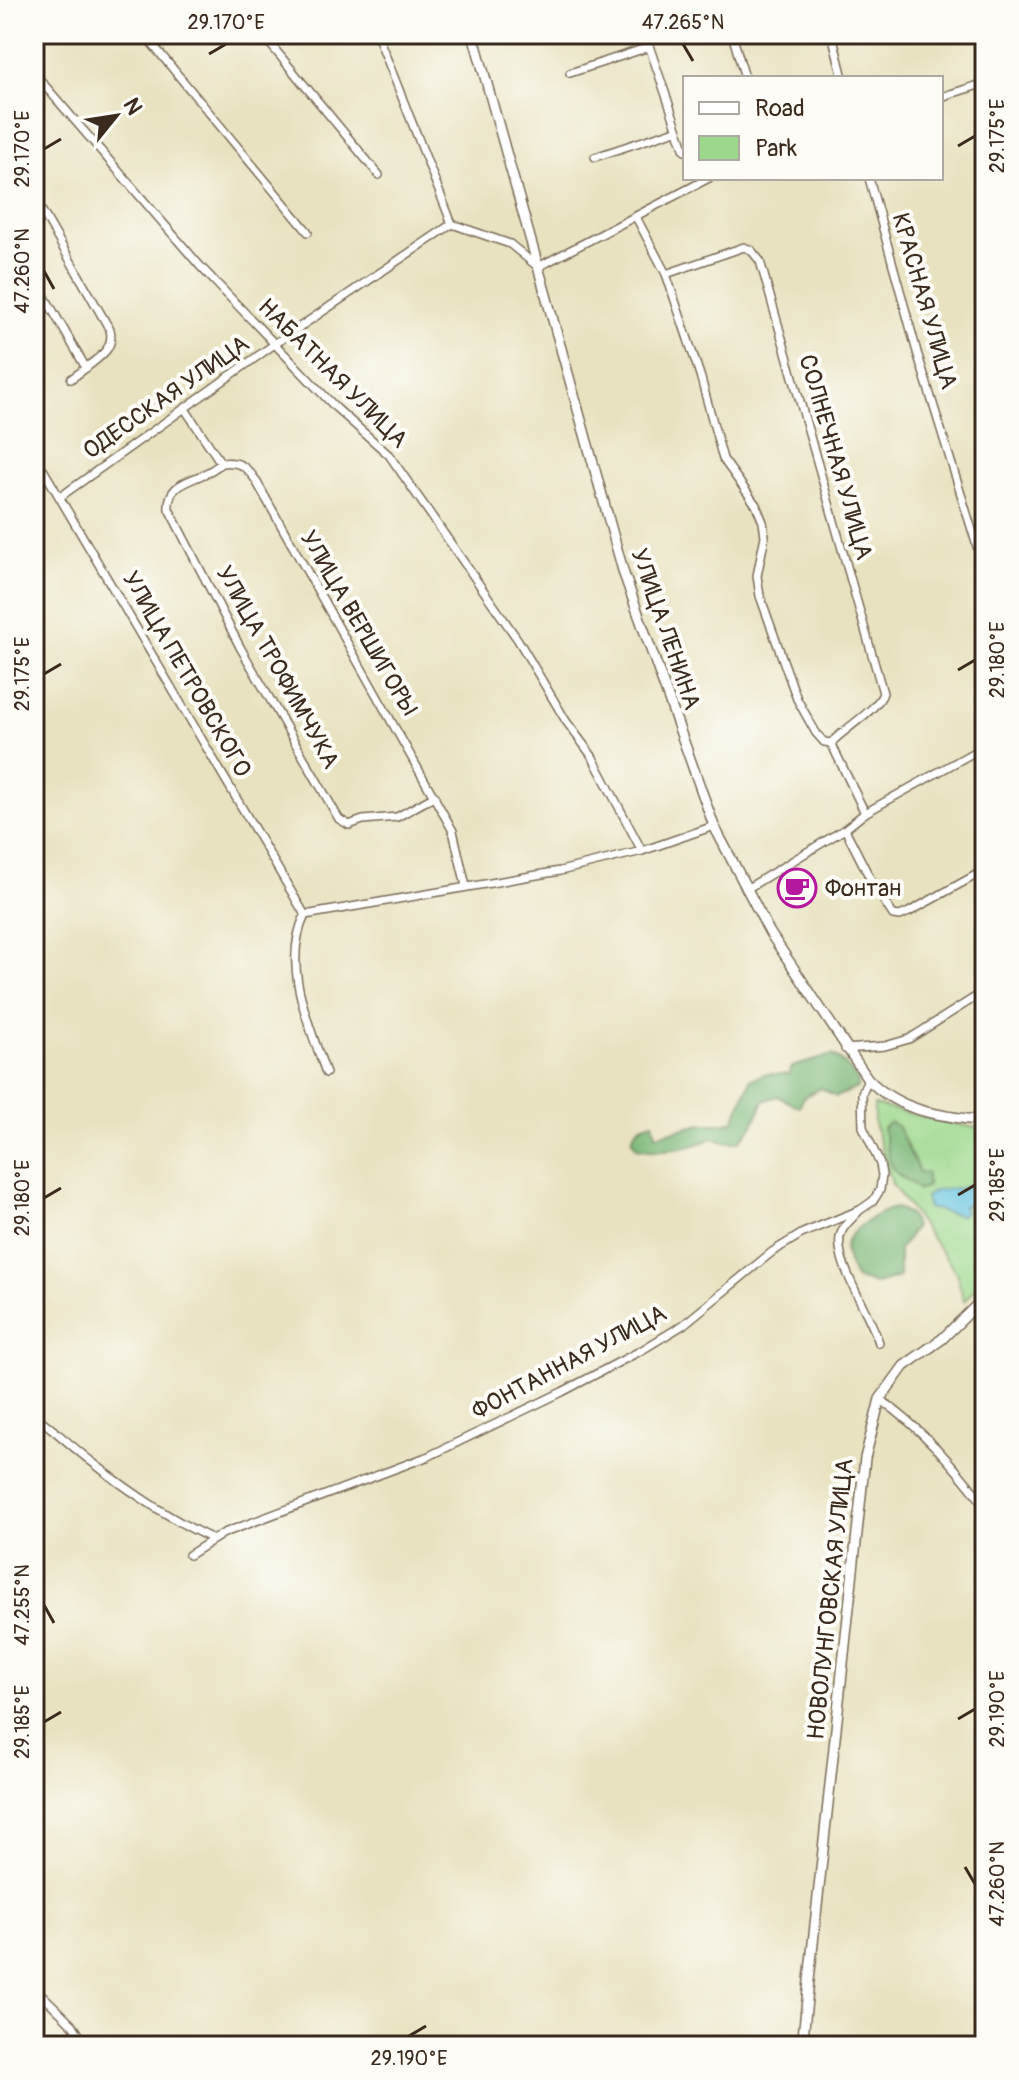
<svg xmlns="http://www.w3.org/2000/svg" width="1019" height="2080" font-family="Pangolin,sans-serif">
	<rect width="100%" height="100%" fill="#fdfcf7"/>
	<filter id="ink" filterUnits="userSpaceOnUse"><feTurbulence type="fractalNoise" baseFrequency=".0125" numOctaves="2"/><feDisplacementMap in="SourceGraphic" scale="16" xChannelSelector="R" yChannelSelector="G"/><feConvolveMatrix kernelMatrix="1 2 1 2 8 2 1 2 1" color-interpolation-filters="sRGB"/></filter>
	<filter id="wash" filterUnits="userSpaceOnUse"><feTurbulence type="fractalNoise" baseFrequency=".006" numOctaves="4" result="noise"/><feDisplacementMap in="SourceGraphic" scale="32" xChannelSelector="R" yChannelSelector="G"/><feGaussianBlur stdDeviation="1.8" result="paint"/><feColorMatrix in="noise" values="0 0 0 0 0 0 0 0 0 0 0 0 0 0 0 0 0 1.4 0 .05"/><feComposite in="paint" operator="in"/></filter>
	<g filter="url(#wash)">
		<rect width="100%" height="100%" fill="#e8e2c0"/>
		<polygon fill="#9cd88c" stroke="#6c8155" stroke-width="2" points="874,1105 953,1124 985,1129 985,1278 964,1301 956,1272 892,1184 874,1123"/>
		<g fill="#7db878" stroke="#5c714b" stroke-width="2">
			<path d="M832,1055C843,1060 851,1071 858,1081L857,1088L836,1097L821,1088L804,1097L799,1107L777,1096L764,1101L753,1125L739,1142H724L713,1138C692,1148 659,1154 637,1148L632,1140C634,1128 642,1125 653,1122L656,1135L702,1124H722L734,1121L751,1079L765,1074H789L792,1067Z"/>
			<path d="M890,1122L898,1127L919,1172L927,1173V1186L918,1190C912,1181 905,1181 898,1174C887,1164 887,1142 883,1128Z"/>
			<path d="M895,1208C906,1211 912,1216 915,1227L899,1250V1277L876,1284L856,1279C851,1270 845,1258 845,1248C846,1231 880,1211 895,1208Z"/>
		</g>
		<path fill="#61c2df" stroke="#4e767e" stroke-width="2" d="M971,1183H980L985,1190V1211L978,1212L968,1204L963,1206L965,1212L961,1216L928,1208L925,1197C929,1195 933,1191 938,1190C952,1187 957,1193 971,1183Z"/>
	</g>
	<g filter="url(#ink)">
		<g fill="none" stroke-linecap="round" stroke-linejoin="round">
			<g stroke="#786a57" stroke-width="10">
				<g id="minor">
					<polyline points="144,34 308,232"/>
					<polyline points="262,34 379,175"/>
					<polyline points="377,34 452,224"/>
					<polyline points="645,34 685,151"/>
					<polyline points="732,34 745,78"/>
					<polyline points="832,34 843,78"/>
					<polyline points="34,73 200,266 336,408 389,455 518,640 566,721 592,756 642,851"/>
					<polyline points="570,73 649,47"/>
					<polyline points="941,97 985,83"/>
					<polyline points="595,157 676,130"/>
					<polyline points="869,178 917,352 985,572"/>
					<path d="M34,197L110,330C115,349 99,357 86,368L34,278"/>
					<polyline points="636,217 666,274 700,375 723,459 756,505 763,522 765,536 757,576 760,596 797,699 816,733 824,742 831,743 865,813"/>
					<path d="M666,274L744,247L751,250L760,261L883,693C878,709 844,729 831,743"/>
					<polyline points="71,379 86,368"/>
					<path d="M185,409L221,463C238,461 245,465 255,479L453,831L466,886"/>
					<polyline points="34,454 305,915 560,871 642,851 714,826"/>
					<path d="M221,463C201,483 167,477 169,509L240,647L339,819L349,825L363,820L397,817L435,796"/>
					<polyline points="60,497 276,343 452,224 510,244 538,267 709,178"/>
					<polyline points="845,829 873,884 893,915 900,916 909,912 985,870"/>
					<polyline points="748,888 845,829 865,813 985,746"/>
					<path d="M305,915C281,966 309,1023 326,1073"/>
					<polyline points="845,1049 885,1046 909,1039 985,991"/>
					<path d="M858,1212C853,1218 845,1224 842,1231C829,1256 872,1316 879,1343"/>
					<path d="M880,1399C922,1429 954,1465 985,1506"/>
					<path d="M34,1415C54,1429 72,1447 92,1462C129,1491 171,1520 213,1539"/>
					<polyline points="189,1555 224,1533 429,1456 562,1392 642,1350 683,1325 772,1252 803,1233 860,1210 873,1201 880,1190 882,1175 880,1164 863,1127 862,1093 868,1079"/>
					<polyline points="34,1987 73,2025 78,2033 74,2046"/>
				</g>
			</g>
			<g stroke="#786a57" stroke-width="12">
				<g id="tertiary">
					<path d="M473,34L624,574L714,826L770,933L868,1079C900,1112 940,1116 985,1121"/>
					<polyline points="802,2046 865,1458 880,1399 904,1366 942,1339 985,1297"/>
				</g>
			</g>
			<use href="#minor" stroke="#fff" stroke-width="7"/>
			<use href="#tertiary" stroke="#fff" stroke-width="9"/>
		</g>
	</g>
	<path fill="none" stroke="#3b2a1e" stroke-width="3" d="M683,44L693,61M209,54L226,44M958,146L975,136M44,149L61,139M44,271L54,289M958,670L975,660M44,674L61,664M958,1195L975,1185M44,1198L61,1188M44,1605L54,1623M958,1719L975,1709M44,1722L61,1712M965,1867L975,1884M409,2036L426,2026"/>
	<defs>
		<g id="cafe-ring" transform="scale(2)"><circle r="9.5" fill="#fdfcf7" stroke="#b5179e" stroke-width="1.5"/><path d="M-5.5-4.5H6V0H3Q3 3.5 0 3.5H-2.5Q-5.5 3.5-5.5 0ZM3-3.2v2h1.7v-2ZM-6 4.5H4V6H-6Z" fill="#b5179e"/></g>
	</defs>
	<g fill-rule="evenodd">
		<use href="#cafe-ring" x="797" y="888"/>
	</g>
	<g text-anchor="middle" stroke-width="8" stroke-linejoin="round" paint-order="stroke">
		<g font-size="24" fill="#3b2a1e" stroke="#fdfcf7">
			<text transform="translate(925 301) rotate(74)" y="8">КРАСНАЯ УЛИЦА</text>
			<text transform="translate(333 373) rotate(45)" y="8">НАБАТНАЯ УЛИЦА</text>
			<text transform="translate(166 397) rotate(-35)" y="8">ОДЕССКАЯ УЛИЦА</text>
			<text transform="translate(836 457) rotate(74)" y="8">СОЛНЕЧНАЯ УЛИЦА</text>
			<text transform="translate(359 623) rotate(60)" y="8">УЛИЦА ВЕРШИГОРЫ</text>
			<text transform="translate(666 629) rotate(71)" y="8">УЛИЦА ЛЕНИНА</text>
			<text transform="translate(278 667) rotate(61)" y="8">УЛИЦА ТРОФИМЧУКА</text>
			<text transform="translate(187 674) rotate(60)" y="8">УЛИЦА ПЕТРОВСКОГО</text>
			<text transform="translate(569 1362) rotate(-28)" y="8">ФОНТАННАЯ УЛИЦА</text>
			<text transform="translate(830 1599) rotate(-84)" y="8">НОВОЛУНГОВСКАЯ УЛИЦА</text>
		</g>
		<g font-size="24" fill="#3b2a1e" stroke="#fdfcf7" text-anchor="start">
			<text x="825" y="896">Фонтан</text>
		</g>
	</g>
	<rect width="1019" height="2080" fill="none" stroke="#fdfcf7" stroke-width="88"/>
	<rect x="683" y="76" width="260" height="104" fill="#fdfcf7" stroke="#afa8a0" stroke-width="2"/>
	<rect x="699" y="102" width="40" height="12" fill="#ffffff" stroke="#afa8a0" stroke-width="2"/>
	<text x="755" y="116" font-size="24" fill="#3b2a1e">Road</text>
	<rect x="699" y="136" width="40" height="24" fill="#9cd88c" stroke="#afa8a0" stroke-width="2"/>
	<text x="755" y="156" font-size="24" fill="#3b2a1e">Park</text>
	<g transform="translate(116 116) rotate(60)" stroke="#fdfcf7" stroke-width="6" paint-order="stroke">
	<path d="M0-6L14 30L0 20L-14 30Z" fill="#3b2a1e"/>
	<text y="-12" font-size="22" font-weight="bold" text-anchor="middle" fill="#3b2a1e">N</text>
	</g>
	<rect x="44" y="44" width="931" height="1992" fill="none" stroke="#3b2a1e" stroke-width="3"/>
	<g font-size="20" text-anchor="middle" fill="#3b2a1e">
		<text x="226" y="29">29.170°E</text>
		<text x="683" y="29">47.265°N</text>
		<text transform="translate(997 136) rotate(-90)" y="7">29.175°E</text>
		<text transform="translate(22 149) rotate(-90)" y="7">29.170°E</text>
		<text transform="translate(22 271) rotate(-90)" y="7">47.260°N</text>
		<text transform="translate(997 660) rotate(-90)" y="7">29.180°E</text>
		<text transform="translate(22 674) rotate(-90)" y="7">29.175°E</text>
		<text transform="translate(997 1185) rotate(-90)" y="7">29.185°E</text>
		<text transform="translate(22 1198) rotate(-90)" y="7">29.180°E</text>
		<text transform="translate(22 1605) rotate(-90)" y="7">47.255°N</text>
		<text transform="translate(997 1709) rotate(-90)" y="7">29.190°E</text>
		<text transform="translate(22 1722) rotate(-90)" y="7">29.185°E</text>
		<text transform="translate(997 1884) rotate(-90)" y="7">47.260°N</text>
		<text x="409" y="2065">29.190°E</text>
	</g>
</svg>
